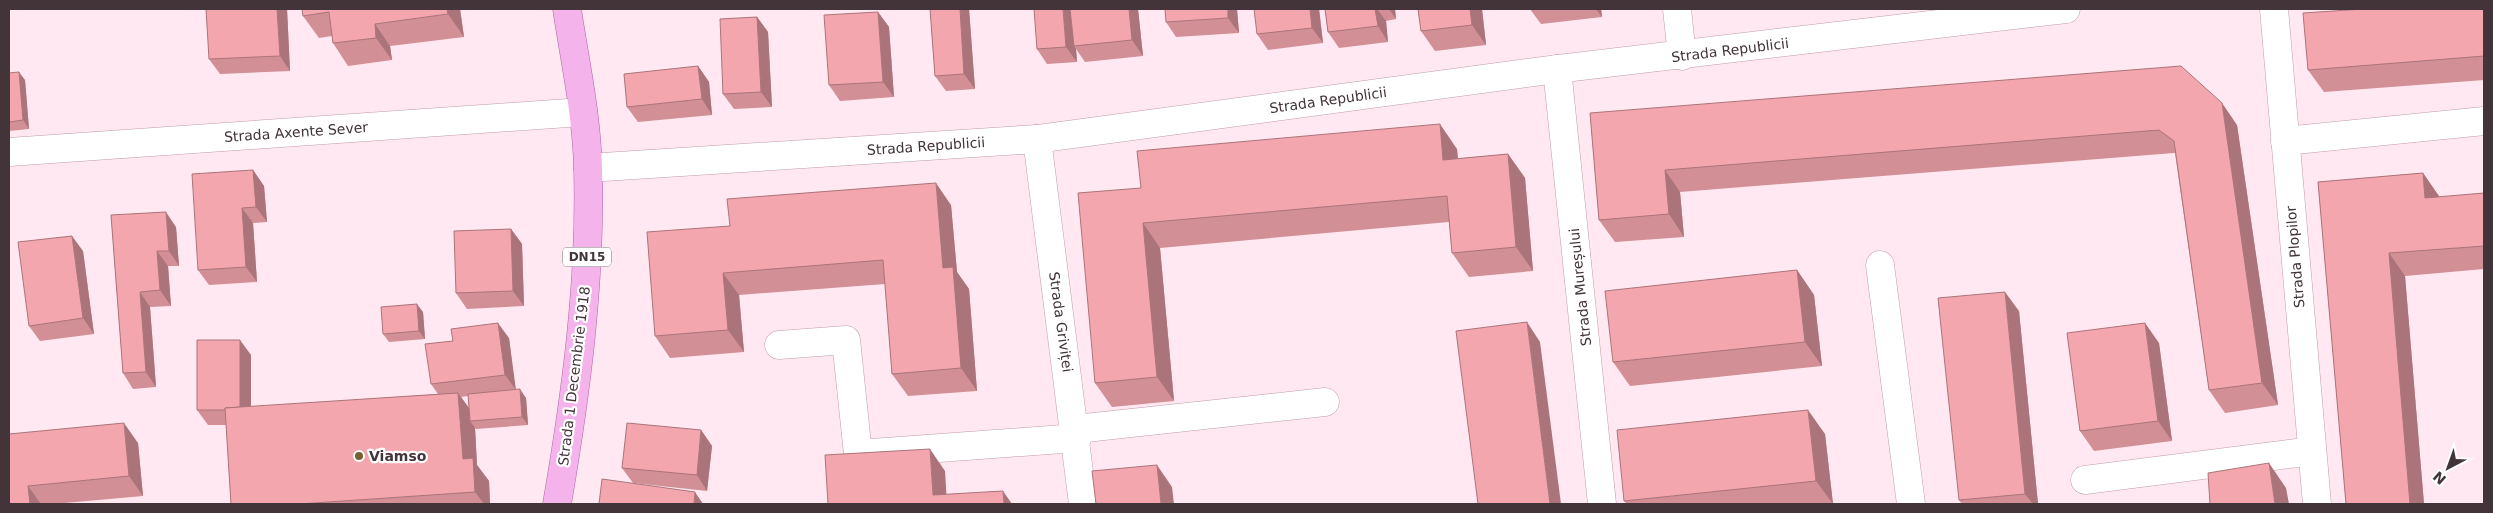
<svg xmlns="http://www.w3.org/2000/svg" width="2493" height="513" font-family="'DejaVu Sans',sans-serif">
	<rect width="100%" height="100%" fill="#ffe8f1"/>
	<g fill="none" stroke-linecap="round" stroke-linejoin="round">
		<g stroke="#bf9caa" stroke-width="29">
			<g id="minor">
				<polyline points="1677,9 1682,56"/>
				<polyline points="2274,9 2317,504"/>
				<polyline points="1557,69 1602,504"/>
				<polyline points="1037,139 1083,504"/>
				<polyline points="2285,141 2484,121"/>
				<polyline points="9,152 582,112"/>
				<polyline points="1880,265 1911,504"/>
				<polyline points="779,345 846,340 858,454 1077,438"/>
				<polyline points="1076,429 1325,402"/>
				<polyline points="2085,480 2312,451"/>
			</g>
		</g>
		<g stroke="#bf9caa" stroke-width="29">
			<polyline id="tertiary" points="588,168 1037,139 1557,69 2066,9"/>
		</g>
		<g stroke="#b165a4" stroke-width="29">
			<path id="primary" d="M557,504C576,394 591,282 588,170C587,116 575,62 567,9"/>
		</g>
		<use href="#minor" stroke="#fff" stroke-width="28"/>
		<use href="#tertiary" stroke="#fff" stroke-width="28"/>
		<use href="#primary" stroke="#f4b3eb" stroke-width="28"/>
	</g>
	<g fill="#d28f96" fill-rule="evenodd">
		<polygon points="287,9 290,71 220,74 209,59"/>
		<polygon points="302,9 460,9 464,37 390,46 392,60 348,66 333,43 332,36 319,38 303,16"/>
		<polygon points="930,9 969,9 975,89 946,91 935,76"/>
		<polygon points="1138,9 1143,56 1085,62 1076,49 1077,62 1047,64 1037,49"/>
		<polygon points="1237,9 1239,33 1176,37 1166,22"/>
		<polygon points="1319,9 1323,43 1268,50 1257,34"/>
		<polygon points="1325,9 1395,9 1396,19 1386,21 1388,42 1339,48 1328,32"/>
		<polygon points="1418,9 1482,9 1486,45 1435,51 1421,31"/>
		<polygon points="1530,9 1601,9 1602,17 1541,24"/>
		<polygon points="2484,9 2484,80 2324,92 2308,70"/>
		<polygon points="878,12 889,27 894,97 840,101 829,85"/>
		<polygon points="757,17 768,32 772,107 734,109 723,94"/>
		<polygon points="698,66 709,82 712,115 638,122 627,107"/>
		<polygon points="9,73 25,80 29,129 9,131"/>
		<polygon points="1590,113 2237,125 2278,405 2225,413 2209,390 2175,153 2174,153 1680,192 1684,237 1615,242 1599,220"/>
		<polygon points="1457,149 1458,159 1508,154 1525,178 1533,271 1469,277 1452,253 1449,222 1160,248 1174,401 1112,407 1095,383 1141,188"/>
		<polygon points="253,170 264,186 267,222 253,223 257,282 209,285 198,270"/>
		<polygon points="2423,173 2439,197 2484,193 2484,269 2405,276 2424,504 2346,504 2318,182"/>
		<polygon points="951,205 957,272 969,289 977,391 908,396 892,374 885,284 739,295 744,352 670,358 655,336 730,226"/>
		<polygon points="111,215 176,227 179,266 168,266 171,306 150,307 156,387 133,389 123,373"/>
		<polygon points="511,229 522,244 524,306 467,309 456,293"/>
		<polygon points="83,251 94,334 40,341 29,326"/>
		<polygon points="1797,270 1814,295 1822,366 1630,386 1613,362"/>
		<polygon points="2019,311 2038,504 1962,504 1959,500"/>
		<polygon points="423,312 425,339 389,342 383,334"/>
		<path d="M509,338L515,390L526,398L528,425L476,429L475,428L477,465L489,481L490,504H231L226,425H208L197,410L251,355V407L438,394L431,384ZM468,396L469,408L461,397Z"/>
		<polygon points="2159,343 2172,441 2094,451 2080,431"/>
		<polygon points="701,430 712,446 707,491 633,483 622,468"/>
		<polygon points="9,434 138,443 143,496 53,504 9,504"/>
		<polygon points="1825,434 1833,504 1627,504 1624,501"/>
	</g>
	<g fill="#ab747a">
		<polygon points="277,9 287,9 290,71 280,56"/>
		<polygon points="447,9 460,9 464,37 448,14"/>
		<polygon points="960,9 969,9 975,89 964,74"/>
		<polygon points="1063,9 1073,9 1074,46 1076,49 1077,62 1066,47"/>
		<polygon points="1129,9 1138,9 1143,56 1132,40"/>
		<polygon points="1228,9 1237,9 1239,33 1228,18"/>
		<polygon points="1310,9 1319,9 1323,43 1312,28"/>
		<polygon points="1375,9 1377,9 1386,21 1388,42 1378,26"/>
		<polygon points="1389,9 1395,9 1396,19"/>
		<polygon points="1470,9 1482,9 1486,45 1472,25"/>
		<polygon points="1596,9 1601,9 1602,17"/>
		<polygon points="878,12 889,27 894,97 883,82"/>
		<polygon points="757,17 768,32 772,107 761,92"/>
		<polygon points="375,24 390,46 392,60 376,38"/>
		<polygon points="698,66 709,82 712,115 702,99"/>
		<polygon points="19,72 25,80 29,129 23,120"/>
		<polygon points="2222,103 2237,125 2278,405 2262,383"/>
		<polygon points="1440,124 1457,149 1460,184 1443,160"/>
		<polygon points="1508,154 1525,178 1533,271 1516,247"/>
		<polygon points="253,170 264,186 267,222 256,207"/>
		<polygon points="1665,170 1680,192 1684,237 1669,214"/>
		<polygon points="2423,173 2439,196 2441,220 2425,198"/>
		<polygon points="936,183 951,205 957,272 969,289 977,391 961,368 943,268"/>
		<polygon points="242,208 253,223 257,282 246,267"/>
		<polygon points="166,212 176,227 179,266 169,251"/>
		<polygon points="1143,223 1160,248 1174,401 1157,377"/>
		<polygon points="511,229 522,244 524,306 513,291"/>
		<polygon points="72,236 83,251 94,334 83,318"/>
		<polygon points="157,251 168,266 171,306 160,290"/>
		<polygon points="2389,253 2405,276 2424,504 2410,504"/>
		<polygon points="1797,270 1814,295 1822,366 1805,342"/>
		<polygon points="723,273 739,295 744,352 728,330"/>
		<polygon points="140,292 150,307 156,387 146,372"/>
		<polygon points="2005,292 2019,311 2038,504 2033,504 2025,494"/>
		<polygon points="417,304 423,312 425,339 419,331"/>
		<polygon points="1527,322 1540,342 1561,504 1550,504"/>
		<polygon points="498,323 509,338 516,390 505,375"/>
		<polygon points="2145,323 2159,343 2172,441 2158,421"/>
		<polygon points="240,340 251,355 251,425 240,410"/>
		<polygon points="520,389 526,398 528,425 522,417"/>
		<polygon points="458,393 474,415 470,421 475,428 477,465 489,481 490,504 484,504 475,492 463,459"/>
		<polygon points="1808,410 1825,434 1833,504 1816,481"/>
		<polygon points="124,423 138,443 143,496 129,476"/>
		<polygon points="701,430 712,446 707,491 697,475"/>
		<polygon points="930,449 945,471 947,504 933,495"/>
		<polygon points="2269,463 2286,488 2289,504 2275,504"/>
		<polygon points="1157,465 1172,487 1174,504 1161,504"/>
		<polygon points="28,486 41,504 30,504"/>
		<polygon points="1003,491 1012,504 1004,504"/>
		<polygon points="695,492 703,504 694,504"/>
	</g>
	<g fill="#f4a6af" stroke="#ab747a">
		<polygon points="206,9 277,9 280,56 209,59"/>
		<polygon points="302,9 447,9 448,14 375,24 376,38 333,43 329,12 303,16"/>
		<polygon points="930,9 960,9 964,74 935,76"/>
		<polygon points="1034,9 1063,9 1066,47 1037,49"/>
		<polygon points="1070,9 1129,9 1132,40 1074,46"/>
		<polygon points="1165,9 1228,9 1228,18 1166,22"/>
		<polygon points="1254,9 1310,9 1312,28 1257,34"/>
		<polygon points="1325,9 1375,9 1378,26 1328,32"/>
		<polygon points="1418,9 1470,9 1472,25 1421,31"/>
		<polygon points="2363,9 2484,9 2484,56 2308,70 2303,13"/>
		<polygon points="878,12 883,82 829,85 824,15"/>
		<polygon points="757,17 761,92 723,94 720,19"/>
		<polygon points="698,66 702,99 627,107 624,74"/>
		<polygon points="2181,66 2222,103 2262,383 2209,390 2174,141 2159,130 1665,170 1669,214 1599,220 1590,113"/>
		<polygon points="19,72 23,120 9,122 9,73"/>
		<polygon points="1440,124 1443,160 1508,154 1516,247 1452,253 1447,196 1143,223 1157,377 1095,383 1078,193 1141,188 1137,151"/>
		<polygon points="253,170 256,207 242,208 246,267 198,270 192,174"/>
		<polygon points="2423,173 2425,198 2484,193 2484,246 2389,253 2410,504 2346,504 2318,182"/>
		<polygon points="936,183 943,268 953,267 961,368 892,374 883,260 723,273 728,330 655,336 647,232 730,226 727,199"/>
		<polygon points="166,212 169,251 157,251 160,290 140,292 146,372 123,373 111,215"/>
		<polygon points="511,229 513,291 456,293 454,231"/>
		<polygon points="72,236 83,318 29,326 18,242"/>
		<polygon points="1797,270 1805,342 1613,362 1605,291"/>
		<polygon points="2005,292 2025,494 1959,500 1938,298"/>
		<polygon points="417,304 419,331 383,334 381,307"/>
		<polygon points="1527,322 1550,504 1478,504 1456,331"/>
		<polygon points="498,323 505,375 431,384 425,344 453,341 451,329"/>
		<polygon points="2145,323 2158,421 2080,431 2067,333"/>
		<polygon points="197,340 240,340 240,407 225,408 225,410 197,410"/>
		<polygon points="520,389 522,417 470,421 468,394"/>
		<polygon points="458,393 463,459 473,458 475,492 299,504 231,504 225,408"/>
		<polygon points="1808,410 1816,481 1624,501 1617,430"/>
		<polygon points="124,423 129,476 28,486 30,504 9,504 9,434"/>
		<polygon points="627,423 701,430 697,475 622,468"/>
		<polygon points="930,449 933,495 1003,491 1004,504 828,504 825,455"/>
		<polygon points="2269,463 2275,504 2210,504 2208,473"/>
		<polygon points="1157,465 1161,504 1096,504 1092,471"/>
		<polygon points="602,479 695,492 694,504 599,504"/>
	</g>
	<circle fill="#73612f" stroke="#fff" stroke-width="2" cx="359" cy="456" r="5"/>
	<g text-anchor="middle" stroke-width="4.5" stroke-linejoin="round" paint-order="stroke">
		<rect fill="#fff" stroke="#7b7174" stroke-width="1" x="563" y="247.5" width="48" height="19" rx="4"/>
		<g font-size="12" font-weight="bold" fill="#423439">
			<text x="587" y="261">DN15</text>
		</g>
		<g font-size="14" fill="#423439" stroke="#fff">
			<text transform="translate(1730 50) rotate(-7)" y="5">Strada Republicii</text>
			<text transform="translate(1328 100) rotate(-8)" y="5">Strada Republicii</text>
			<text transform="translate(296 132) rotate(-4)" y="5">Strada Axente Sever</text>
			<text transform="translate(926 146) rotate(-4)" y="5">Strada Republicii</text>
			<text transform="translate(2295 257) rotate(-95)" y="5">Strada Plopilor</text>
			<text transform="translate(1580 287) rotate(-96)" y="5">Strada Mureșului</text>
			<text transform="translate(1061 322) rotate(82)" y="5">Strada Griviței</text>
			<text transform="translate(574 376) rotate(-83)" y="5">Strada 1 Decembrie 1918</text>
		</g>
		<g font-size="14" font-weight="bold" fill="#423439" stroke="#fff" text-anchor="start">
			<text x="369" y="461">Viamso</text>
		</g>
	</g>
	<rect width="2493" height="513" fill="none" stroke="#423439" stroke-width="20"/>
	<g transform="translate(2448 468) rotate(221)" stroke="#ffffff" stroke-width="4" paint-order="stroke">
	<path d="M0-4L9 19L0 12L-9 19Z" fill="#423439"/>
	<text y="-8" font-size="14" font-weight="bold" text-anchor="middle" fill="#423439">N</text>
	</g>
</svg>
